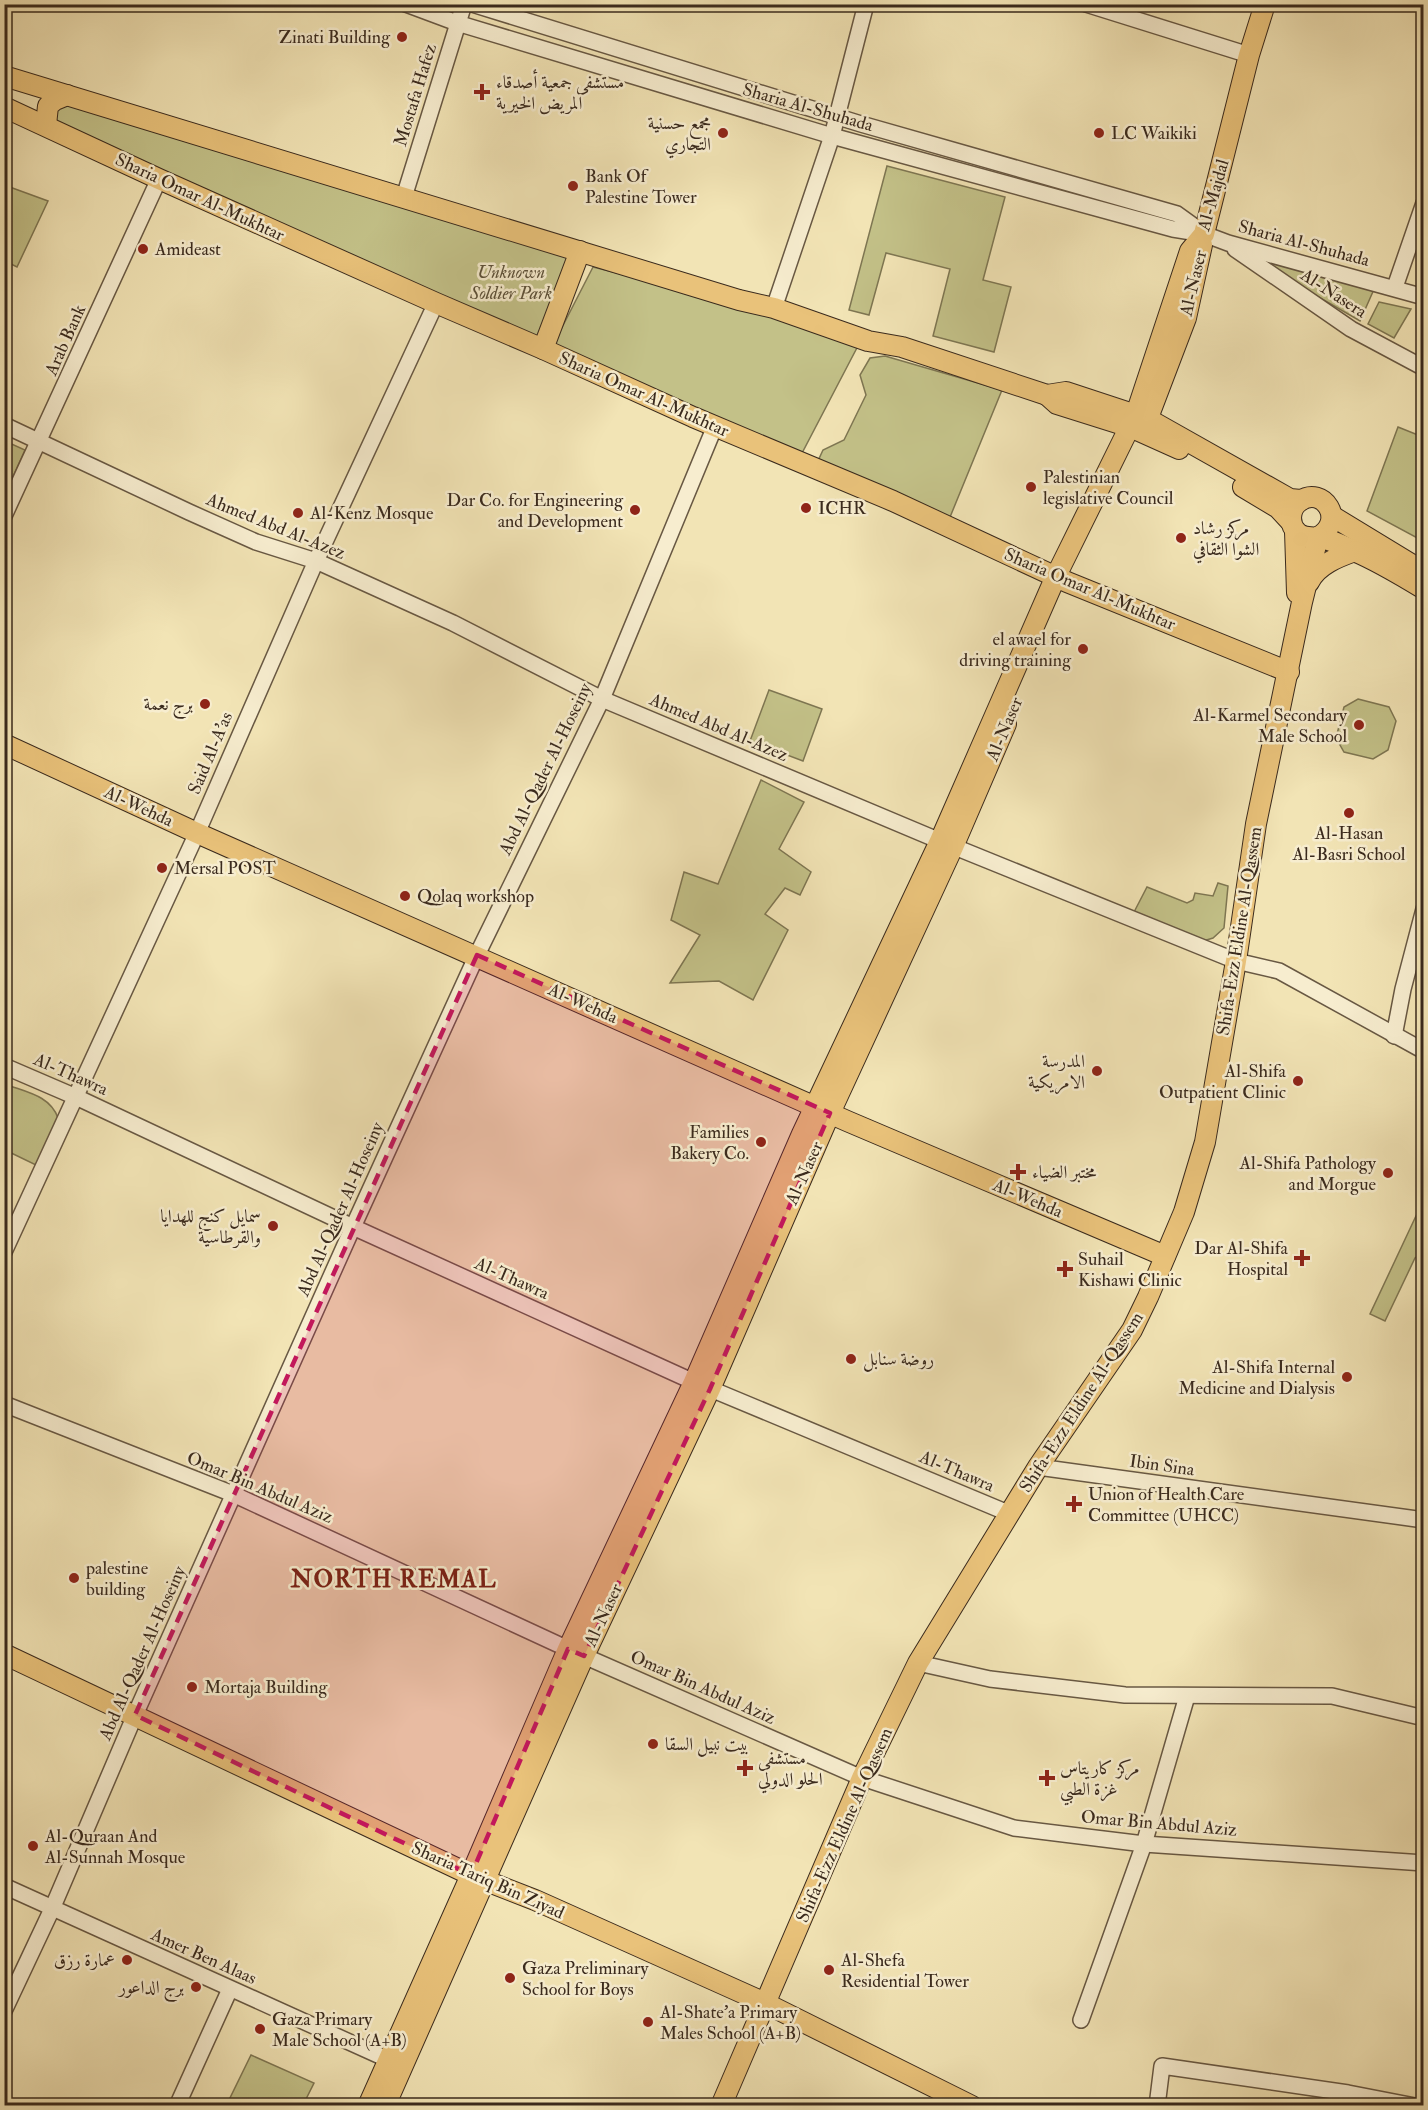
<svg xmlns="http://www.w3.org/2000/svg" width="1428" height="2110" font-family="'IM FELL Double Pica',Amiri,serif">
	<rect width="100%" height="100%" fill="#f2e4b5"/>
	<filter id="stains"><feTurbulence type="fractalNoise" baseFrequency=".00333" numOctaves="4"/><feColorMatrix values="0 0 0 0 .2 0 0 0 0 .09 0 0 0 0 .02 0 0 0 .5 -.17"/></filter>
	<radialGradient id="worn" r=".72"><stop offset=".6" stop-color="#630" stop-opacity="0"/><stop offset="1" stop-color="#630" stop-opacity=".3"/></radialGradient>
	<g fill="#c3c188" stroke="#7e7652" stroke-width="1.5">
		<polygon points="76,103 573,255 540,342 54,124 53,115 61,104"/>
		<polygon points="887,166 1005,197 983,280 1011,287 994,352 933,336 950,269 886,253 869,315 849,310"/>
		<polygon points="7,186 48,201 17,267 5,261 4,190"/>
		<polygon points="1259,255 1375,287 1360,321 1258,262"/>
		<polygon points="593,267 729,301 860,342 801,455 553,345"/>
		<polygon points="1379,302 1411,309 1394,338 1368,324"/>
		<polygon points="885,356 1002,390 948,522 817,463 823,450 844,440 866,395 860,375 870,358"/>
		<polygon points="1398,427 1423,437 1424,533 1421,540 1367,511"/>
		<polygon points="5,441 25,450 5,494"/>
		<polygon points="769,690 822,709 803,761 750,741"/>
		<polygon points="1358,699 1389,707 1396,721 1388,750 1373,759 1344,752 1336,738 1344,707"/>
		<polygon points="761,780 804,802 779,849 811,872 800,895 785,888 765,914 788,930 753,1000 719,981 670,983 700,935 671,920 684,872 718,884"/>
		<polygon points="1218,883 1228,886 1224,928 1213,938 1200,942 1133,914 1147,887 1187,903 1193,900 1195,893 1213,896"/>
		<path d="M5,1084C25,1092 50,1095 58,1118L38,1166L5,1150Z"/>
		<polygon points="1423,1201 1423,1252 1415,1258 1385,1321 1370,1314"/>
		<polygon points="251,2055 314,2083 303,2105 240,2105 229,2100"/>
	</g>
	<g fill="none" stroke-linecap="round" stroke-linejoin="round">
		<g stroke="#685843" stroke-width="18">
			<g id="minor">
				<polyline points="406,4 457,23 832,136 1173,229 1204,234 1228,243 1424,297"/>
				<polyline points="472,4 861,124 1177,214 1202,232"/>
				<polyline points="1086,4 1249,55"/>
				<polyline points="404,197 464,4"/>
				<polyline points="1235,249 1351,329 1424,368"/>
				<polyline points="1395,287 1424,203"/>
				<polyline points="774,308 832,136 866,4"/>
				<polyline points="4,425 189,512 256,542 316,561 453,623 602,699 940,841 1236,961 1279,971 1424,1051"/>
				<polyline points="4,516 159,179"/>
				<polyline points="1394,1036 1403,989 1424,909"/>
				<polyline points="4,1066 76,1097 353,1227 694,1382 1008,1513"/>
				<polyline points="4,1252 197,833 316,561 436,303"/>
				<polyline points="4,1404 233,1494 568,1649 862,1778 1014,1828 1144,1844 1424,1863"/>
				<polyline points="1038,1467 1424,1520"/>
				<polyline points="918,1663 990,1679 1125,1695 1332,1696 1424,1718"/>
				<polyline points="4,1886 389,2060"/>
				<polyline points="4,2011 52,1909 135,1715 353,1227 477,955 602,699 715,426"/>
				<polyline points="1081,2020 1144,1844 1187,1696"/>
				<polyline points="177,2106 230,1989"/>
				<polyline points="1157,2106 1162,2066 1348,2093 1415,2106"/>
			</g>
		</g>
		<g stroke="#3a2a1d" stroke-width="22">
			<g id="major">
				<polyline points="4,76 739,300 774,308 868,341 902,347 1047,395 1066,392 1148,419 1290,499 1301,500"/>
				<polyline points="4,107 159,179 436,303 543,349 693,417 893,501 1067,582 1289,672"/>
				<polyline points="46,125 48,106 55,100 67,95"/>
				<polyline points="543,349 580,251"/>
				<polyline points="1047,395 1057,404 1130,427 1179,449"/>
				<polyline points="1146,423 1186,318 1202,245"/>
				<polyline points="1243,487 1278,508 1291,522"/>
				<polyline points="1332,516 1424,572"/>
				<polyline points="1295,531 1297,593"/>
				<path d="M1318,537C1347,521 1323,485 1300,501C1289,508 1288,525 1298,533C1305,539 1311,536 1319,538C1330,539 1344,546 1354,551C1378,561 1401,575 1424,589"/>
				<path d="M1309,582C1317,565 1338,557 1355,551"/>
				<polyline points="4,744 197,833 847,1121 1165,1256"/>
				<polyline points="4,1654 471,1875 535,1900 765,2003 972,2106"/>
				<polyline points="368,2106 471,1875 568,1649 694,1382 802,1134 940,841 1056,576 1136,414 1190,251 1204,234 1249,55 1265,4"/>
				<polyline points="385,2106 584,1656 710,1389 830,1113 953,847 1006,724"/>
				<polyline points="721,2106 862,1778 918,1663 1038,1467 1132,1330 1148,1297 1184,1212 1205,1142 1236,961 1256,824 1302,602 1318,537"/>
			</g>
		</g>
		<use href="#minor" stroke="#f7edcf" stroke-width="15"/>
		<use href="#major" stroke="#e9c27a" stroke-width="20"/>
	</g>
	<path fill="#c2185b" fill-opacity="0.2" stroke="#c2185b" stroke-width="4.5" stroke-dasharray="12 8" stroke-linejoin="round" d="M477,955L830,1113L710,1389L584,1656L568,1649L471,1875L135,1715Z"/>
	<g fill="#8f2418" stroke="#f7edcf" stroke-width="2">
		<circle cx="402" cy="37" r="6"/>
		<path d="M479 83h6v6h6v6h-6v6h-6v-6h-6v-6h6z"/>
		<circle cx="723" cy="133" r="6"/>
		<circle cx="1099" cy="133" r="6"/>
		<circle cx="573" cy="186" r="6"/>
		<circle cx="143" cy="249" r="6"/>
		<circle cx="1031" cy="487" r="6"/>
		<circle cx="806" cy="508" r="6"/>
		<circle cx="635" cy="510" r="6"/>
		<circle cx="298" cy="513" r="6"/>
		<circle cx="1181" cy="538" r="6"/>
		<circle cx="1083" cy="649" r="6"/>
		<circle cx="205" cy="704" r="6"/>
		<circle cx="1359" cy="725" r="6"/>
		<circle cx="1349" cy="813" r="6"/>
		<circle cx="162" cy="868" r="6"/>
		<circle cx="405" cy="896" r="6"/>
		<circle cx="1097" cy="1071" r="6"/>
		<circle cx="1298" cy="1081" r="6"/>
		<circle cx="761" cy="1142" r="6"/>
		<path d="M1015 1163h6v6h6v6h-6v6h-6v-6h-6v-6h6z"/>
		<circle cx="1388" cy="1173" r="6"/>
		<circle cx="273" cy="1226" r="6"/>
		<path d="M1299 1249h6v6h6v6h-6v6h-6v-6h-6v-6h6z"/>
		<path d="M1062 1260h6v6h6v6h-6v6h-6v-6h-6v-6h6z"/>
		<circle cx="851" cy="1359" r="6"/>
		<circle cx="1347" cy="1377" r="6"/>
		<path d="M1071 1495h6v6h6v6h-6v6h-6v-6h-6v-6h6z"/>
		<circle cx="74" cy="1578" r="6"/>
		<circle cx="192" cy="1687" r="6"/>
		<circle cx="653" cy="1744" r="6"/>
		<path d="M742 1759h6v6h6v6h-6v6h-6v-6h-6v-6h6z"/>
		<path d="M1044 1769h6v6h6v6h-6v6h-6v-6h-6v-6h6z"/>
		<circle cx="33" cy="1846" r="6"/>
		<circle cx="127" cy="1960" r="6"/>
		<circle cx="829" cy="1970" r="6"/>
		<circle cx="510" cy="1978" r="6"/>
		<circle cx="196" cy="1987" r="6"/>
		<circle cx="648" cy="2022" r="6"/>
		<circle cx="260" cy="2029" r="6"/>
	</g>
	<g text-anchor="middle" stroke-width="5" stroke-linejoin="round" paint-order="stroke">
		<g font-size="18" fill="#3a2a1d" stroke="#f7edcf" text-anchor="start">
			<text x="390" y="43" text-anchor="end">Zinati Building</text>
			<text x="496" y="88">مستشفى جمعية أصدقاء<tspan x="496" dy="21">المريض الخيرية</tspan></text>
			<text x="711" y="129" text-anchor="end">مجمع حسنية<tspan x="711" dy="21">التجاري</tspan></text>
			<text x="1111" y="139">LC Waikiki</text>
			<text x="585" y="182">Bank Of<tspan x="585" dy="21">Palestine Tower</tspan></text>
			<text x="155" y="255">Amideast</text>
			<text x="1043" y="483">Palestinian<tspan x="1043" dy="21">legislative Council</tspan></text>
			<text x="623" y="506" text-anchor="end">Dar Co. for Engineering<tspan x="623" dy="21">and Development</tspan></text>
			<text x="818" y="514">ICHR</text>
			<text x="310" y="519">Al-Kenz Mosque</text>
			<text x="1193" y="534">مركز رشاد<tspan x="1193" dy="21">الشوا الثقافي</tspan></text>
			<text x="1071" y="645" text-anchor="end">el awael for<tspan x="1071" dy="21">driving training</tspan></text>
			<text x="193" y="710" text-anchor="end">برج نعمة</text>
			<text x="1347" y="721" text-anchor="end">Al-Karmel Secondary<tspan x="1347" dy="21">Male School</tspan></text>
			<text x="1349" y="839" text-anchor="middle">Al-Hasan<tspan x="1349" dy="21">Al-Basri School</tspan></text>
			<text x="174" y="874">Mersal POST</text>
			<text x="417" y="902">Qolaq workshop</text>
			<text x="1085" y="1067" text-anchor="end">المدرسة<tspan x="1085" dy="21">الامريكية</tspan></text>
			<text x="1286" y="1077" text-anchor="end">Al-Shifa<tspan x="1286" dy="21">Outpatient Clinic</tspan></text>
			<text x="749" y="1138" text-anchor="end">Families<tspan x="749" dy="21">Bakery Co.</tspan></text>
			<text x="1376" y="1169" text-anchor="end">Al-Shifa Pathology<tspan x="1376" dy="21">and Morgue</tspan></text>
			<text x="1032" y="1178">مختبر الضياء</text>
			<text x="261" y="1222" text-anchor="end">سمايل كنج للهدايا<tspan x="261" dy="21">والقرطاسية</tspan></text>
			<text x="1288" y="1254" text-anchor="end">Dar Al-Shifa<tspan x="1288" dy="21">Hospital</tspan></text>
			<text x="1078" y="1265">Suhail<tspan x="1078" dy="21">Kishawi Clinic</tspan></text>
			<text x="863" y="1365">روضة سنابل</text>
			<text x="1335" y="1373" text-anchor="end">Al-Shifa Internal<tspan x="1335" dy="21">Medicine and Dialysis</tspan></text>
			<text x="1088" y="1500">Union of Health Care<tspan x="1088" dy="21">Committee (UHCC)</tspan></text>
			<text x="86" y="1574">palestine<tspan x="86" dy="21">building</tspan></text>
			<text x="204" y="1693">Mortaja Building</text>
			<text x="665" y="1750">بيت نبيل السقا</text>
			<text x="758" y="1764">مستشفى<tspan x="758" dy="21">الحلو الدولي</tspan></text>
			<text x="1060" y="1774">مركز كاريتاس<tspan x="1060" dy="21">غزة الطبي</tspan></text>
			<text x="45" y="1842">Al-Quraan And<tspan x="45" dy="21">Al-Sunnah Mosque</tspan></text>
			<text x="115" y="1966" text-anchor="end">عمارة رزق</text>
			<text x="841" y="1966">Al-Shefa<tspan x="841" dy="21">Residential Tower</tspan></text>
			<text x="522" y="1974">Gaza Preliminary<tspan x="522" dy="21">School for Boys</tspan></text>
			<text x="184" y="1993" text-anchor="end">برج الداعور</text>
			<text x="660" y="2018">Al-Shate'a Primary<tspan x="660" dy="21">Males School (A+B)</tspan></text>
			<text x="272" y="2025">Gaza Primary<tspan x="272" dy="21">Male School (A+B)</tspan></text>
		</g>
		<g font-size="18" fill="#3a2a1d" stroke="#f7edcf">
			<text transform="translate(415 95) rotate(-73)" y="6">Mostafa Hafez</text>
			<text transform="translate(808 107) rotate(16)" y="6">Sharia Al-Shuhada</text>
			<text transform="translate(1213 195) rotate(-74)" y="6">Al-Majdal</text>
			<text transform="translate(200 197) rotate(25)" y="6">Sharia Omar Al-Mukhtar</text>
			<text transform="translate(1304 243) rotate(15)" y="6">Sharia Al-Shuhada</text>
			<text transform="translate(1193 283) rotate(-77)" y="6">Al-Naser</text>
			<text transform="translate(1334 293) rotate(33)" y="6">Al-Nasera</text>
			<text transform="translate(65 340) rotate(-66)" y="6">Arab Bank</text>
			<text transform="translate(644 394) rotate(24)" y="6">Sharia Omar Al-Mukhtar</text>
			<text transform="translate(276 526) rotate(22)" y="6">Ahmed Abd Al-Azez</text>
			<text transform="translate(1090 589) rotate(23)" y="6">Sharia Omar Al-Mukhtar</text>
			<text transform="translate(719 727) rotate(23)" y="6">Ahmed Abd Al-Azez</text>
			<text transform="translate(1004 729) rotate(-67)" y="6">Al-Naser</text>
			<text transform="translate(210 753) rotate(-67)" y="6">Said Al-A'as</text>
			<text transform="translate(545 769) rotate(-64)" y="6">Abd Al-Qader Al-Hoseiny</text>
			<text transform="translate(139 806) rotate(25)" y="6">Al-Wehda</text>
			<text transform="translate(1239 931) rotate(-81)" y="6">Shifa-Ezz Eldine Al-Qassem</text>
			<text transform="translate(583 1003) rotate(24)" y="6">Al-Wehda</text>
			<text transform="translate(71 1074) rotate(24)" y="6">Al-Thawra</text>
			<text transform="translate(804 1173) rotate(-66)" y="6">Al-Naser</text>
			<text transform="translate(1028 1198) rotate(23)" y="6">Al-Wehda</text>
			<text transform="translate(340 1209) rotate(-66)" y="6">Abd Al-Qader Al-Hoseiny</text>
			<text transform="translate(512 1278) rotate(24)" y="6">Al-Thawra</text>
			<text transform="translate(1081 1402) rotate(-57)" y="6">Shifa-Ezz Eldine Al-Qassem</text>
			<text transform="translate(1162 1465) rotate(8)" y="6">Ibin Sina</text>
			<text transform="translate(957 1471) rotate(23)" y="6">Al-Thawra</text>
			<text transform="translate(260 1487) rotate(23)" y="6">Omar Bin Abdul Aziz</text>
			<text transform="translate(603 1615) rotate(-65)" y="6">Al-Naser</text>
			<text transform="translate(142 1653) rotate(-66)" y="6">Abd Al-Qader Al-Hoseiny</text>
			<text transform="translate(703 1687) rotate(24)" y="6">Omar Bin Abdul Aziz</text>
			<text transform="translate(1159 1823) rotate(5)" y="6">Omar Bin Abdul Aziz</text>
			<text transform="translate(844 1825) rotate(-66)" y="6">Shifa-Ezz Eldine Al-Qassem</text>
			<text transform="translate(488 1880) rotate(24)" y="6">Sharia Tariq Bin Ziyad</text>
			<text transform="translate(204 1956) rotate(24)" y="6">Amer Ben Alaas</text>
		</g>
		<g font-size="18" font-style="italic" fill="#5c5038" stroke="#f7edcf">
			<text x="511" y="278">Unknown<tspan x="511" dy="21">Soldier Park</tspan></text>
		</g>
		<g font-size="24" font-weight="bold" letter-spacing="1.5" fill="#7a1f14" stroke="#f7edcf">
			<text x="394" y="1587">NORTH REMAL</text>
		</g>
	</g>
	<rect width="1428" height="2110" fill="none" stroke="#f2e4b5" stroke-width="24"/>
	<rect x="6" y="6" width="1416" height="2098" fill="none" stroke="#3a2a1d" stroke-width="3"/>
	<rect x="12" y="12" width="1404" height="2086" fill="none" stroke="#3a2a1d" stroke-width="1.5"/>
	<rect width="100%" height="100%" filter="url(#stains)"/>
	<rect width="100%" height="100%" fill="url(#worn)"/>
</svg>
